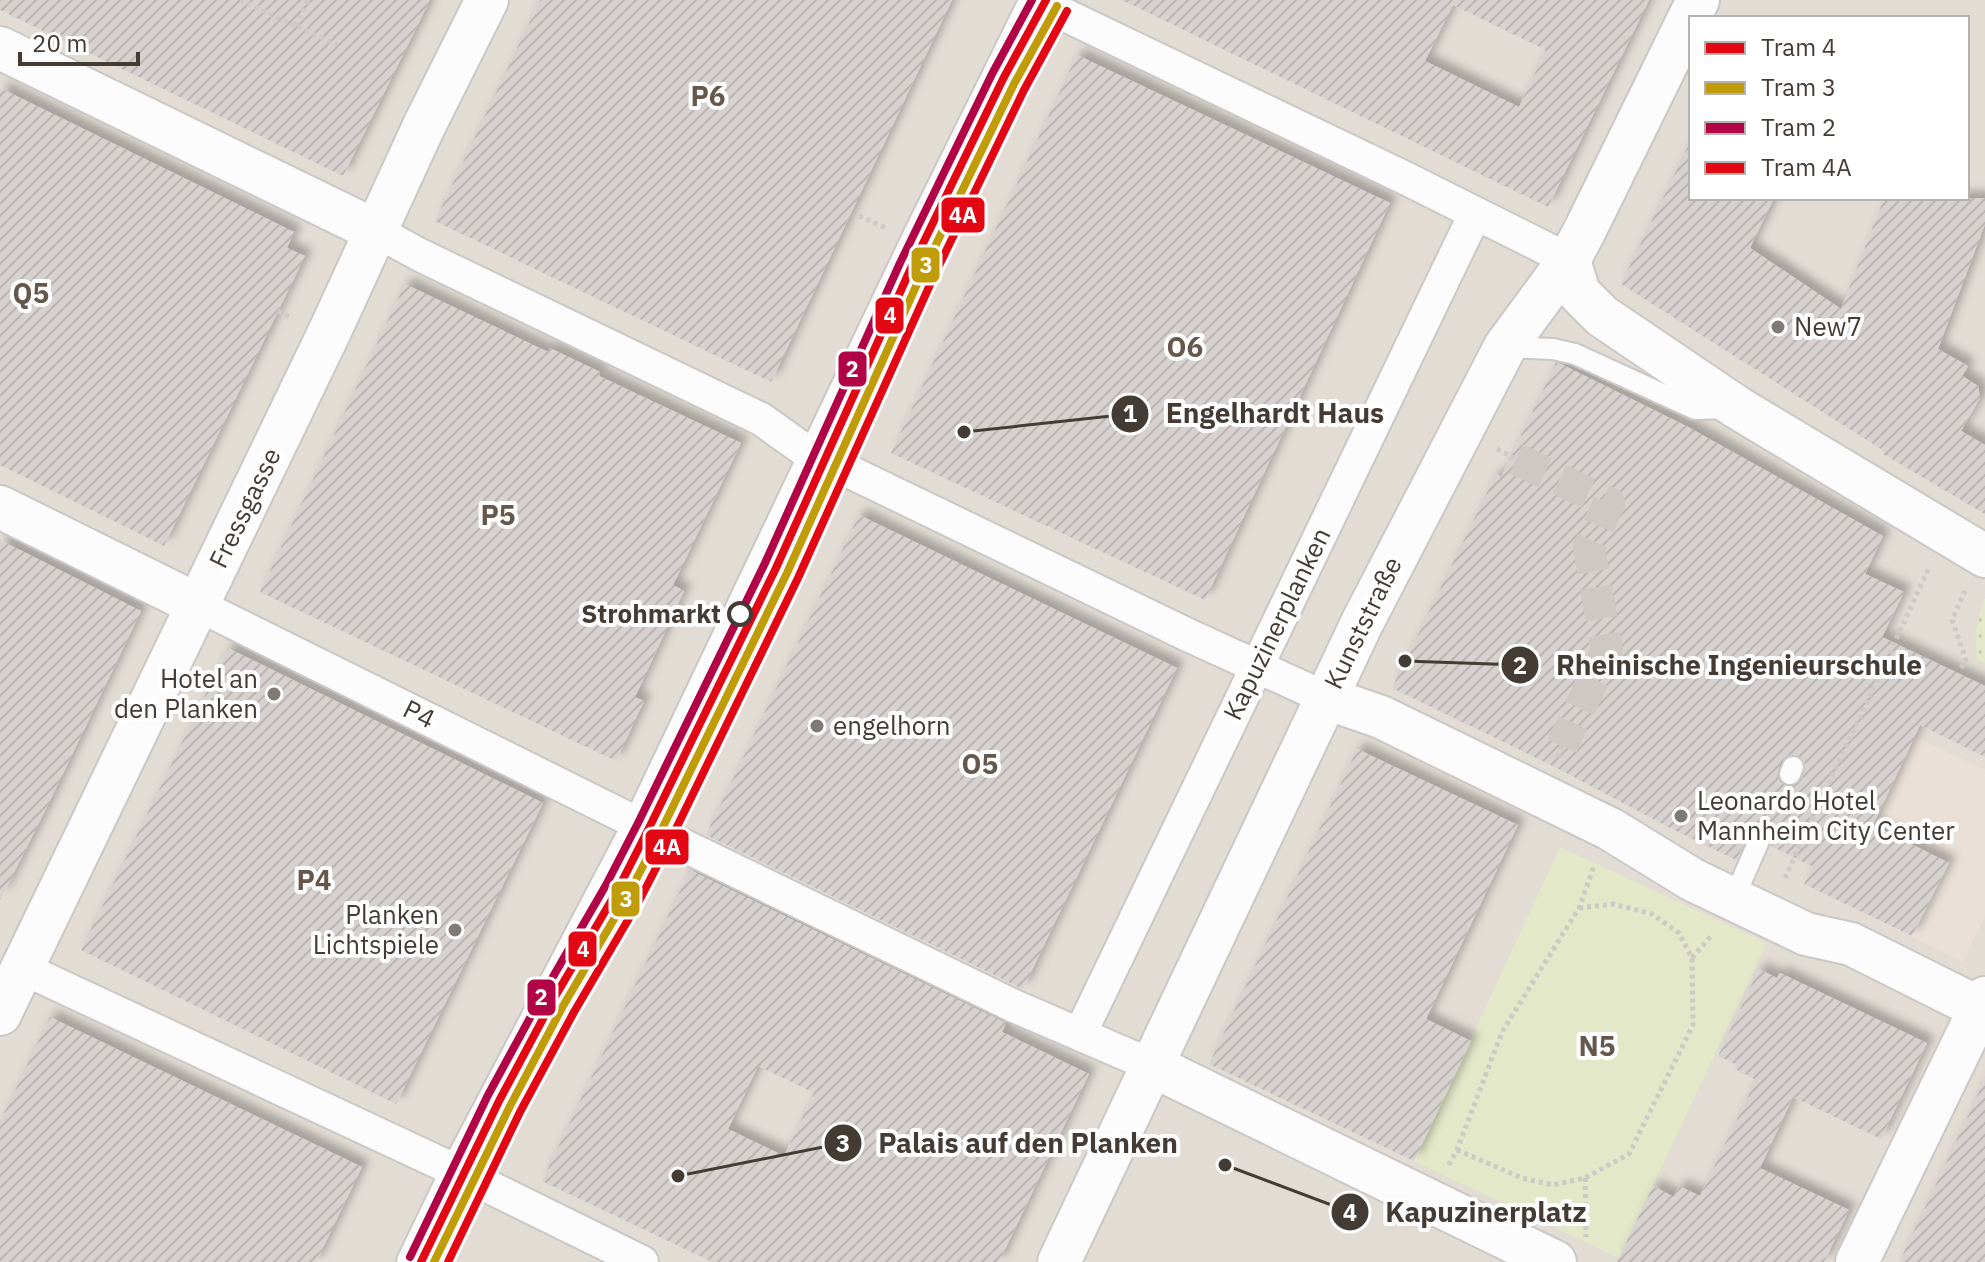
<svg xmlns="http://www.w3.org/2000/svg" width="1985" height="1262" font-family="'IBM Plex Sans',sans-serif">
	<defs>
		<pattern id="grass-dots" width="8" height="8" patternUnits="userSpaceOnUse" patternTransform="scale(2)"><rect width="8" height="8" fill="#e2e8c8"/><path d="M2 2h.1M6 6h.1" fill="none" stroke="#c3c8ac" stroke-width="1.8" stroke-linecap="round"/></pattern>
		<pattern id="building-hatch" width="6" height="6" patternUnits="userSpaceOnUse" patternTransform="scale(2)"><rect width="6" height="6" fill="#d7d2cf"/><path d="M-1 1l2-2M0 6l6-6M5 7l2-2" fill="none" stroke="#bab5b2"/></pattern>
		<filter id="shadow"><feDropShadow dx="7" dy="-7" stdDeviation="4" flood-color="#0004"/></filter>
	</defs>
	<rect width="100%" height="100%" fill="#efebe8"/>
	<path fill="#e3dcd5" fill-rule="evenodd" d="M0,0H1985V1262H0ZM1691,18H1967V198H1691Z"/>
	<polygon fill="#eae0d7" points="1883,721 1985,770 1985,916 1963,962 1804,884"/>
	<polygon fill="url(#grass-dots)" points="1984,599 1985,599 1985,663 1977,659 1975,634"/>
	<polygon fill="#e2e8c8" points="1560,847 1767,943 1619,1258 1414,1161"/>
	<g fill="url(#building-hatch)" fill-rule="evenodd" filter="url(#shadow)">
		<polygon points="0,0 430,0 343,176 0,10"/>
		<polygon points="540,0 952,0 771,382 435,221"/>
		<path d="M1122,0H1649L1548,207ZM1453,5L1546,50L1519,107L1425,61Z"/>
		<polygon points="1077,55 1390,203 1205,600 891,453"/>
		<polygon points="0,88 294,232 287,248 305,256 164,546 0,465"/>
		<polygon points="1691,140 1691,198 1774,198 1750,248 1841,309 1884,198 1985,198 1985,224 1938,349 1968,366 1962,376 1978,386 1980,398 1961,431 1985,445 1985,514 1883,454 1884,451 1621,284"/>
		<polygon points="405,284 548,352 550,348 600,372 599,376 741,443 673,585 684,591 635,697 644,701 616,761 260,592"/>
		<path d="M1556,363L1563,365L1688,427L1883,536L1865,574L1904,592L1882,637L1985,686V757L1920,725L1873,825L1949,863L1912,936L1804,884L1813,867L1771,846L1772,839L1765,830L1757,828L1751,831L1736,860L1674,830L1555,767L1392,688L1496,474L1501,477ZM1792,754L1803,759L1806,766L1802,780L1797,785L1791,787L1780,782L1777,775L1781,761L1786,756Z"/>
		<polygon points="859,515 1177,668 1023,989 706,835"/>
		<polygon points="0,540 141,611 45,811 0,900"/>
		<polygon points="228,648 543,803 396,1104 81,950"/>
		<polygon points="1357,749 1518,825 1426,1019 1471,1041 1414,1161 1209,1064"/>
		<path d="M690,870L1006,1023L1002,1032L1089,1074L999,1262H712L542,1181ZM758,1066L814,1093L784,1156L728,1129Z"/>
		<polygon points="1759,969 1777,978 1780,973 1927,1043 1881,1139 1793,1097 1760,1168 1849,1210 1824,1262 1617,1262 1653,1186 1674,1197 1679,1186 1700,1196 1756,1080 1735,1069 1737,1065 1718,1056"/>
		<polygon points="50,1017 362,1167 316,1262 0,1262 0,1122"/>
		<polygon points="1985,1079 1985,1262 1899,1262 1939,1178"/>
	</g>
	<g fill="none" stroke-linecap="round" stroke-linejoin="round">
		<polyline stroke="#cdc8c4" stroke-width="32" stroke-dasharray="32 16" stroke-linecap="butt" points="1516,459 1609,503 1589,548 1607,650 1562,746"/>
		<g stroke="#cbc7c4" stroke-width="24">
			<g id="service">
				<polyline points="1505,347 1553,349 1575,354 1695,409 1729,408"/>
				<polyline points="1790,774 1793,767"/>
				<polyline points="1733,900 1759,841"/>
			</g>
		</g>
		<g stroke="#cbc7c4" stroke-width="36">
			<g id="pedestrian">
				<polyline points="1036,1 1403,177 1569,260"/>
				<polyline points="376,231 420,255 761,419 803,449 815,455 1190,636 1326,698"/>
				<polyline points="198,605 629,819 1014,1006 1151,1065"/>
				<polyline points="22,968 457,1171 642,1262"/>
				<polyline points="1080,1034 1475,214"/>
				<polyline points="413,1262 457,1171 640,823 917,241 1036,0"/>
			</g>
		</g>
		<g stroke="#cbc7c4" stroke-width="46">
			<g id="minor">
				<polyline points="0,48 376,231"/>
				<polyline points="1569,260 1579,293 1602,316 1738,408 1985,556"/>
				<polyline points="0,507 198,605"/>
				<polyline points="1326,698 1381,717 1610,829 1693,880 1806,934 1851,944 1985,1011"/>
				<polyline points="0,1014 328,335 424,126 487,0"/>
				<polyline points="1151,1065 1555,1262"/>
				<polyline points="1059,1262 1362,623 1505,347 1569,260 1585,230 1698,0"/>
				<polyline points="1857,1262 1985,998"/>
			</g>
		</g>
		<g stroke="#cdc9c6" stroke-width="5" stroke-dasharray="4 4" stroke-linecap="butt">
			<polyline points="240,0 337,45"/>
			<polyline points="296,26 308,0"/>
			<polyline points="859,216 886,228"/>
			<polyline points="278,311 292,318"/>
			<polyline points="1497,449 1516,459"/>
			<polyline points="1961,668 1966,660 1952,620 1965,591"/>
			<polyline points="1557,757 1562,746"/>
			<polyline points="1785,878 1929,568"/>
			<polyline points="1692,958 1712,935"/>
			<polyline points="1457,1150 1522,1178 1553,1185 1585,1178 1629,1154 1693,1025 1692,958 1679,933 1652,914 1613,904 1579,908"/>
			<polyline points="1449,1165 1457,1150 1502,1032 1579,908 1594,866"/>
			<polyline points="1585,1178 1586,1237"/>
		</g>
		<use href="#service" stroke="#fdfcfc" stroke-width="20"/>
		<use href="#pedestrian" stroke="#fdfcfc" stroke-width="32"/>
		<use href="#minor" stroke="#fdfcfc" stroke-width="42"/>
		<g stroke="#fff" stroke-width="14">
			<polyline id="tram-1" points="421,1262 499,1101 553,1000 617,891 649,828 776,568 911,268 1003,79 1046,0"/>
		</g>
		<g stroke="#fff" stroke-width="14">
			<polyline id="tram-2" points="434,1262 510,1106 563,1006 627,897 660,833 787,573 922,273 1014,84 1057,6"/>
		</g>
		<g stroke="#fff" stroke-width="14">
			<polyline id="tram-3" points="410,1257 488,1095 543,994 606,885 638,823 765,563 900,263 992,74 1032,0"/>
		</g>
		<g stroke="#fff" stroke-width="14">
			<polyline id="tram-4" points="448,1262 520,1112 574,1012 638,903 671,839 798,578 933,278 1024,90 1067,11"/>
		</g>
		<use href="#tram-1" stroke="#e30613" stroke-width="8"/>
		<use href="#tram-2" stroke="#c09c08" stroke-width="8"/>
		<use href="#tram-3" stroke="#b10346" stroke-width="8"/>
		<use href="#tram-4" stroke="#e30613" stroke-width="8"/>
	</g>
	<g fill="#807974" stroke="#fff" stroke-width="3">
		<circle cx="1778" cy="327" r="8"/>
		<circle cx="274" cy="694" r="8"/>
		<circle cx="817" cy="726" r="8"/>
		<circle cx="1681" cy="816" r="8"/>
		<circle cx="455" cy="930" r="8"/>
	</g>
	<circle fill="#fff" stroke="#443b35" stroke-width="4" cx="740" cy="614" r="11"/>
	<g text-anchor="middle" stroke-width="8" stroke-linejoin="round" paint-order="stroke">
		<g font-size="26" fill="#443b35" stroke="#fff" text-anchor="start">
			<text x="1794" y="336">New7</text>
			<text x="258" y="688" text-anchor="end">Hotel an<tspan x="258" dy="30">den Planken</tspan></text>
			<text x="833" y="735">engelhorn</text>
			<text x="1697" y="810">Leonardo Hotel<tspan x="1697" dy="30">Mannheim City Center</tspan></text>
			<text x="439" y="924" text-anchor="end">Planken<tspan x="439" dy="30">Lichtspiele</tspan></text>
		</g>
		<g font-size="26" fill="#443b35" stroke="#fff">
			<text transform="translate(245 508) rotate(-64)" y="9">Fressgasse</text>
			<text transform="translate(1363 623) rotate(-64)" y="9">Kunststraße</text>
			<text transform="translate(1277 624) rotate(-64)" y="9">Kapuzinerplanken</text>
			<text transform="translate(419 714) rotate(26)" y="9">P4</text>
		</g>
		<g font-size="26" font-weight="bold" fill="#443b35" stroke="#fff" text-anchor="end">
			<text x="721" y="623">Strohmarkt</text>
		</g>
		<g font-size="28" font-weight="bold" fill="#66574c" stroke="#fff">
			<text x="708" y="106">P6</text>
			<text x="31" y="303">Q5</text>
			<text x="1185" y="357">O6</text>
			<text x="498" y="525">P5</text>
			<text x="980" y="774">O5</text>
			<text x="314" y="890">P4</text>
			<text x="1597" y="1056">N5</text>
		</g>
	</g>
	<path fill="none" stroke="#443b35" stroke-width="3" d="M964 432L1130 414M1405 661L1520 665M678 1176L843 1143M1225 1165L1350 1212"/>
	<g fill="#443b35" stroke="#fff" stroke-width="3">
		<circle cx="964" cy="432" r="8"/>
		<circle cx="1405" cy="661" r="8"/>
		<circle cx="678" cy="1176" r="8"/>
		<circle cx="1225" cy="1165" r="8"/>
		<circle cx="1130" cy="414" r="20"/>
		<circle cx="1520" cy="665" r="20"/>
		<circle cx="843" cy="1143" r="20"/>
		<circle cx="1350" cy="1212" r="20"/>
	</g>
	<g font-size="24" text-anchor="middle" font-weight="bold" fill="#fff">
		<text x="1130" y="422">1</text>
		<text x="1520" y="674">2</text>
		<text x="843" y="1152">3</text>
		<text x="1350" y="1221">4</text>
	</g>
	<g font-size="28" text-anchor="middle" font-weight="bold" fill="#443b35" stroke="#fff" stroke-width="8" stroke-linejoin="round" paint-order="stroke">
		<text x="1275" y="423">Engelhardt Haus</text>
		<text x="1739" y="675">Rheinische Ingenieurschule</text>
		<text x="1028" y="1153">Palais auf den Planken</text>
		<text x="1486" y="1222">Kapuzinerplatz</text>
	</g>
	<g stroke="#fff" stroke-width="3">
		<rect x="940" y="196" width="46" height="38" rx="8" fill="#e30613"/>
		<rect x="910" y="246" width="31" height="38" rx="8" fill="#c09c08"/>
		<rect x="874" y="296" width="31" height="39" rx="8" fill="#e30613"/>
		<rect x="837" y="350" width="31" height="38" rx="8" fill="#b10346"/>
		<rect x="644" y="828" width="46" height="38" rx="8" fill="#e30613"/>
		<rect x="610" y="880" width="31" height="38" rx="8" fill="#c09c08"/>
		<rect x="567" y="930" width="31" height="38" rx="8" fill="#e30613"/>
		<rect x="526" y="978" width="31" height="39" rx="8" fill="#b10346"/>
	</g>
	<g font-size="22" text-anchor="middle" font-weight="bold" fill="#fff">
		<text x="963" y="223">4A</text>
		<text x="926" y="273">3</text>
		<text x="890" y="323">4</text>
		<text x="852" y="377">2</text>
		<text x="667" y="855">4A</text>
		<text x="626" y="907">3</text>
		<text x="583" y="957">4</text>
		<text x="541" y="1005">2</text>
	</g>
	<rect x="1689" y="16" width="280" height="184" fill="#ffffff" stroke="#b4b1ae" stroke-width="2"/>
	<rect x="1705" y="42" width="40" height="12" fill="#e30613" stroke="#b4b1ae" stroke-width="2"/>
	<text x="1761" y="56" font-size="24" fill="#443b35">Tram 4</text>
	<rect x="1705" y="82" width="40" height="12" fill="#c09c08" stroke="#b4b1ae" stroke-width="2"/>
	<text x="1761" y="96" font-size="24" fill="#443b35">Tram 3</text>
	<rect x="1705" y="122" width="40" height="12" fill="#b10346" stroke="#b4b1ae" stroke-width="2"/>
	<text x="1761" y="136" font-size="24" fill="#443b35">Tram 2</text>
	<rect x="1705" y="162" width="40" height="12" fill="#e30613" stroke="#b4b1ae" stroke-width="2"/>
	<text x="1761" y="176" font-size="24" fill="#443b35">Tram 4A</text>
	<path d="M20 52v12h118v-12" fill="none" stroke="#443b35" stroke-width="4"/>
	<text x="32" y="52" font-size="24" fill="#443b35" stroke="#ffffff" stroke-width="6" paint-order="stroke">20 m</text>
</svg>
